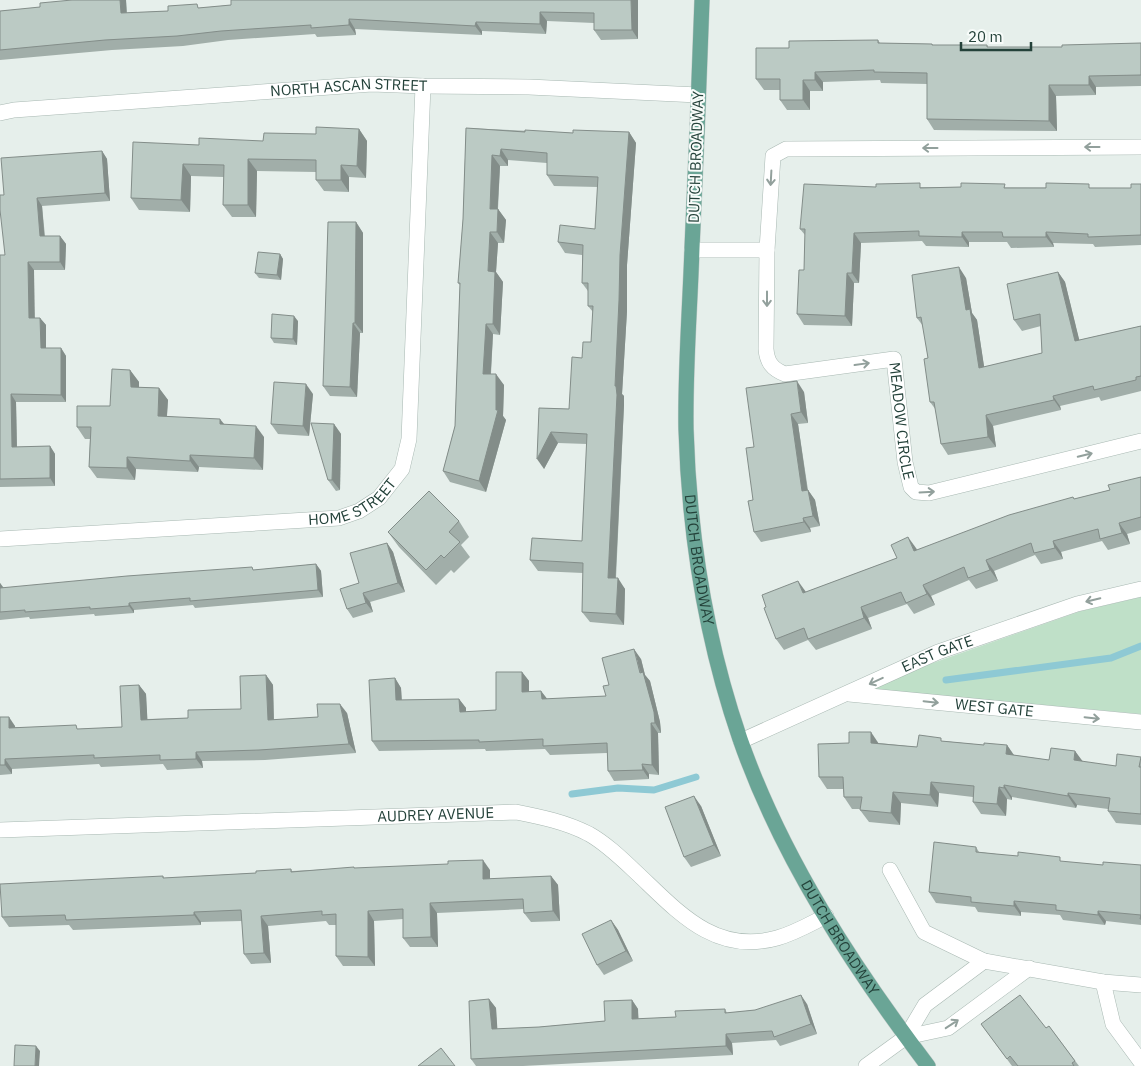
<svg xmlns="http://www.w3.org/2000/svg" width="1141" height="1066" font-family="'IBM Plex Sans',sans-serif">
	<rect width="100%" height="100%" fill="#e6efeb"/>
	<polygon fill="#bfe0c8" points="1141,597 1141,714 870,689 930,664 1081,611"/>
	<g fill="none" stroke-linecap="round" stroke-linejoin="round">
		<g stroke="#8ec9d4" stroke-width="7">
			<polyline points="946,680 1111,658 1141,646"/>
			<polyline points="572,794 618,788 654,790 696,777"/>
		</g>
		<g stroke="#a8b8b2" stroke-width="16">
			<g id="minor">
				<path id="s1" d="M0,113L14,110L372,84L423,86L529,87L698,95"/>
				<path id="s2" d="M1141,147L786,149L773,156L767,250L766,349C767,362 772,369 785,374L894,359L905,462L911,487L916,492L929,493L1141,441"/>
				<polyline points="692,250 767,250"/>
				<path id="s3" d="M0,539L339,518L359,511L379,498L402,469L409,439L423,86"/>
				<path id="s4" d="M849,694L1141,722"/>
				<path id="s5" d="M741,741L938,652L1077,604L1141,589"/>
				<path id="s6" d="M0,830L516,812C541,817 566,822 589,834C607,844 624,861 639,875C679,913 716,955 777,938C795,933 810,924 826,916"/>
				<polyline points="890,870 924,932 984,961 1103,982 1141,985"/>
				<polyline points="1103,982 1113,1024 1141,1062"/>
				<polyline points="906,1037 948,1028 1029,968"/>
				<polyline points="866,1066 906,1037 925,1005 984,961"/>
			</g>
		</g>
		<g stroke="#c2cac8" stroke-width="16">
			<g id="major">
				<path id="s7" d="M702,0C699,83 696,165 692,248C690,308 685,369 686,429C689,533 706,640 740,739C781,857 853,967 928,1066"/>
			</g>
		</g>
		<use href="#minor" stroke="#fff" stroke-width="15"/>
		<use href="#major" stroke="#6aa596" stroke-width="15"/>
	</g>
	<g fill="#a1aea9">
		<polygon points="126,0 127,13 168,11 231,5 638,0 638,39 601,40 594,30 594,23 547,21 546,34 482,31 482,35 355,29 356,35 317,37 315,34 228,40 183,46 112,50 0,60 0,11"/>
		<polygon points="878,40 880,43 932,44 933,45 987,45 988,47 1062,47 1141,43 1141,86 1096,87 1096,95 1056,96 1057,131 934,130 927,119 927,84 881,83 880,80 823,82 823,91 810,91 810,110 787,110 780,100 780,90 764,90 756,79"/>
		<polygon points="466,128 573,133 629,132 636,143 627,265 627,311 622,394 624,396 624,405 616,578 625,589 624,625 590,622 582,612 583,573 538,571 530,560 582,541 587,444 558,443 544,469 539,408 569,409 582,358 591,342 593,312 588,306 588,291 582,283 582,255 565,253 558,242 595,229 598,187 554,186 547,175 547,163 508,160 508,166 500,166 498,209 506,220 504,243 498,243 496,272 503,282 500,335 493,334 491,374 504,385 503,416 506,420 486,492 450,482 443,471 455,426 460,285 458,283 463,219"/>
		<polygon points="359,129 367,141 366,178 349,177 349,192 324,191 316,180 316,172 257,171 256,217 232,217 223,205 224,177 191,176 190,212 139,210 131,198 199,145 263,141"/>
		<polygon points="102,151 107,159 110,201 42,206 45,236 60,236 66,244 65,270 34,270 34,318 40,318 46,325 46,348 61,348 66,356 66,402 16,402 17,447 50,446 55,454 55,486 0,487 0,308 5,255 4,195"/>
		<polygon points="1141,184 1141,245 1095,247 1093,244 1053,243 1054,247 1011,248 1007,242 969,242 969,247 926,246 922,241 861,243 859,283 854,283 852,326 804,325 797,314 804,270 805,235 800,229 876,187 1131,188"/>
		<polygon points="356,222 363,233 363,333 360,333 357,397 330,396 323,386"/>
		<polygon points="280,254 283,259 281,280 259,278 255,273"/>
		<polygon points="1058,272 1065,282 1079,340 1141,326 1141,391 1101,401 1099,397 1060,406 1061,410 993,426 996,447 948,455 941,444 936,410 930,402 928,358 923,326 917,318 966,278 972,313 977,320 984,367 1042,353 1041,326 1022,331 1014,320"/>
		<polygon points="298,321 297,345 274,343 271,338"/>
		<polygon points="130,370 139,382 139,387 159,388 168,400 167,416 224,424 264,437 263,470 199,467 198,472 136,469 135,480 97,478 89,467 90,439 85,439 77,427 110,406"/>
		<polygon points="804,392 808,423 798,424 808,490 815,500 820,526 810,528 811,532 761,542 754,532 754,447"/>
		<polygon points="313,394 309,436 278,434 271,424"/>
		<polygon points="334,424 341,434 340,490 336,491 328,480"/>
		<polygon points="1141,477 1141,530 1127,534 1130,544 1108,550 1102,541 1061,552 1063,559 1041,564 1035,555 994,571 998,581 976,589 969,580 931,596 935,605 914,614 907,604 868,618 872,629 816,650 808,640 784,650 776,639 806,592 897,558 916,548 917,550 1073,497 1074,499 1110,490"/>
		<polygon points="459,521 469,537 461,545 470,557 454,573 451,570 436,585 399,547 388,532"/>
		<polygon points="387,543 393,552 405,592 370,602 373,612 353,618 347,609 359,583"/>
		<polygon points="316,564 321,571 323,597 195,608 193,605 134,610 134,613 95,616 94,614 30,619 29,617 0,620 0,583 4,588 254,570"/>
		<polygon points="641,659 645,675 650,681 660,722 661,733 658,733 659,775 649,774 649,779 614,781 608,771 607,753 550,755 545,749 486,751 485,749 379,751 372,741 395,678 401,688 402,700 459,699 466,708 466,712 496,710 522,672 529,681 529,692 541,691 547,699 606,696 609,685"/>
		<polygon points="266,675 273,685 274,720 318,717 347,713 356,753 265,760 202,761 203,768 167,770 163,764 101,767 99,764 12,769 12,774 0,775 0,717 15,726 15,727 80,729 122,727 139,685 146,694 147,719 188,718 241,709"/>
		<polygon points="943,741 984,745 1007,745 1014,755 1049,760 1075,751 1082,762 1116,766 1141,757 1141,825 1116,823 1108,811 1108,809 1077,805 1076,808 1012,797 1012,800 1007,799 1006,816 981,814 973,802 973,797 939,793 938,807 901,803 900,825 869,822 860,810 861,809 852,809 844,797 843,789 827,789 819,777 849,743 879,743 917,747"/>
		<polygon points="701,806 721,856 691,867 684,857"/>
		<polygon points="976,847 979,852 1064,862 1103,865 1141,865 1141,925 1106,921 1105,925 1063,920 1060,915 1021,912 1021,916 978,912 975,907 936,903 929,892"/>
		<polygon points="355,868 490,870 490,879 551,876 558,885 560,921 531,922 524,913 524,909 437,913 438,947 410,947 403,938 403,919 374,921 375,966 343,966 336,956 336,925 329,925 326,921 268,926 271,963 251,964 244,954 242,921 201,922 201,925 73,930 69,925 9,927 2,917 163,876 164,878 256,873 291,869 292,871"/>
		<polygon points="611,920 618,930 633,961 604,975 597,965"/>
		<polygon points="489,999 496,1008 497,1029 539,1027 605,1021 632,1000 638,1009 638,1019 676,1017 725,1009 727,1013 755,1010 807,1004 817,1034 780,1046 776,1040 732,1043 733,1055 523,1066 476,1066 471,1059"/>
		<polygon points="981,1024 1046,1028 1049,1026 1079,1066 1012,1066"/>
	</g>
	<g fill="#838d89">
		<polygon points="120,0 126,0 127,23 121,13"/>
		<polygon points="631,0 638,0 638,39 632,30"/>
		<polygon points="540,12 547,21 546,34 540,24"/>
		<polygon points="349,19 355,29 356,35 349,25"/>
		<polygon points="476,22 482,31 482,35 475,26"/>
		<polygon points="815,72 823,82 823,91 815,80"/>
		<polygon points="1089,76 1096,87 1096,95 1089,85"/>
		<polygon points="803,80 810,91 810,110 803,100"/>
		<polygon points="1049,85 1056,96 1057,131 1049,121"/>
		<polygon points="359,129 367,141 366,178 357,166"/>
		<polygon points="629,132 636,143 627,265 627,311 622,394 624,396 624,405 615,588 608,578 620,255"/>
		<polygon points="501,149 508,160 508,166 500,156"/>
		<polygon points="102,151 107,159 110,201 105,193"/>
		<polygon points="492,155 500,166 497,219 490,209"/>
		<polygon points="248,159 257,171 256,217 248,205"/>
		<polygon points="183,164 191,176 190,212 181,200"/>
		<polygon points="341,165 349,177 349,192 341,180"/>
		<polygon points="37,198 42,206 45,244 40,236"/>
		<polygon points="498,209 506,220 504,243 497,232"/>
		<polygon points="356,222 363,233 363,333 355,323"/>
		<polygon points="490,232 498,243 496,272 503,282 500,335 493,324 488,271"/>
		<polygon points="962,232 969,242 969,247 962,237"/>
		<polygon points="1046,232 1053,243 1054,247 1046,237"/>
		<polygon points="854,233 861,243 859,283 852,273"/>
		<polygon points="60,236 66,244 65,270 60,262"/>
		<polygon points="280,254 283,259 281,280 277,275"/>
		<polygon points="28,262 34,270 35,325 29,318"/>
		<polygon points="959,267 966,278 972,313 977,320 986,379 979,368 966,310"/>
		<polygon points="1058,272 1065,282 1082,351 1075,341"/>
		<polygon points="847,273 854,283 852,326 845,316"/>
		<polygon points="294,316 298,321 297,345 293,339"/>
		<polygon points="40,318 46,325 46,356 41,348"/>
		<polygon points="353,323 360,333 357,397 350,387"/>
		<polygon points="486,324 493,334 490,385 483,374"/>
		<polygon points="61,348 66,356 66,402 61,395"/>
		<polygon points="130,370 139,382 139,399 131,387"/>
		<polygon points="496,374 504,385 503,416 506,420 486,492 479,481 496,410"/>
		<polygon points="797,381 804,392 808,423 801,412"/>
		<polygon points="306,384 313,394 309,436 303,426"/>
		<polygon points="159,388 168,400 166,427 158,416"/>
		<polygon points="11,394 16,402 17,454 12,447"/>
		<polygon points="1053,396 1060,406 1061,410 1054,400"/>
		<polygon points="791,414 798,424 809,501 802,491"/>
		<polygon points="986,415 993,426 996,447 988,437"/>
		<polygon points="220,419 229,430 220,424"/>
		<polygon points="334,424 341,434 340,490 332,480"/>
		<polygon points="256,426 264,437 263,470 254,458"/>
		<polygon points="551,432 558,443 544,469 537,459"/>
		<polygon points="50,446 55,454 55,486 50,478"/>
		<polygon points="190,455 199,467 198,472 190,461"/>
		<polygon points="127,457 136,469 135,480 127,468"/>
		<polygon points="808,490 815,500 820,526 813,516"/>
		<polygon points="803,518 810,528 811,532 804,522"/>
		<polygon points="1119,523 1127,534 1130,544 1122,533"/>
		<polygon points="908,537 916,548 922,562 914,551"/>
		<polygon points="1053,541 1061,552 1063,559 1055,548"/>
		<polygon points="387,543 393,552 405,592 398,583"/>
		<polygon points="986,560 994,571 998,581 990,570"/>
		<polygon points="316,564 321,571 323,597 318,590"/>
		<polygon points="618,578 625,589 624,625 616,614"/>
		<polygon points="798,581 806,592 803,593"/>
		<polygon points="0,583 4,589 0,589"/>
		<polygon points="923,585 931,596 935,605 927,594"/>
		<polygon points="363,593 370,602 373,612 366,603"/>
		<polygon points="129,603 134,610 134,613 129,606"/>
		<polygon points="861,607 868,618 872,629 864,618"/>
		<polygon points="634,649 641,659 645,675 650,681 660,722 661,733 655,723"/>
		<polygon points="522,672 529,681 529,702 522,692"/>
		<polygon points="266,675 273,685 274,729 268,720"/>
		<polygon points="395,678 401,688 402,710 396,700"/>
		<polygon points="139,685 146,694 148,729 141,720"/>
		<polygon points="541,691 548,700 542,699"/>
		<polygon points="459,699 466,708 466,722 460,712"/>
		<polygon points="340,704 347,713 356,753 349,744"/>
		<polygon points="9,717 15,726 16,737 9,728"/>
		<polygon points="651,723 658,733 659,775 652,765"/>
		<polygon points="871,732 879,744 871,743"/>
		<polygon points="1007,745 1015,757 1006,754"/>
		<polygon points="1075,751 1084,763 1074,760"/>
		<polygon points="196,752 202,761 203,768 196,759"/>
		<polygon points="5,759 12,769 12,774 5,765"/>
		<polygon points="642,764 649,774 649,779 643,770"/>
		<polygon points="931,782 939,793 938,807 930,795"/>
		<polygon points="1004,785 1012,797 1012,800 1004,788"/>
		<polygon points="999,787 1007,799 1006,816 997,804"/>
		<polygon points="893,792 901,803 900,825 891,813"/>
		<polygon points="1068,793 1077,805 1076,808 1068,796"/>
		<polygon points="694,796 701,806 721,856 714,845"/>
		<polygon points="483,860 490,870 490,889 483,879"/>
		<polygon points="551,876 558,885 560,921 553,911"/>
		<polygon points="1014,901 1021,912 1021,916 1014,906"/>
		<polygon points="430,903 437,913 438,947 431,937"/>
		<polygon points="368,911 374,921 375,966 368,957"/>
		<polygon points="1098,911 1106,921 1105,925 1098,915"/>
		<polygon points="194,912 201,922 201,925 194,915"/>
		<polygon points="261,916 268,926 271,963 264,953"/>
		<polygon points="611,920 618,930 633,961 626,951"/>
		<polygon points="801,995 807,1004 817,1034 811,1024"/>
		<polygon points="489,999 496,1008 498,1038 492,1029"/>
		<polygon points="632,1000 638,1009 639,1028 632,1019"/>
		<polygon points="726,1034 732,1043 733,1055 726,1046"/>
		<polygon points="36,1046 40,1051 39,1066 35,1066"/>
	</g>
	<g fill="#bbcac4" stroke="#838d89">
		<polygon points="72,0 120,0 121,13 168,11 168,6 197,4 198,8 231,5 231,0 631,0 632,30 594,30 594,13 540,12 540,24 476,22 475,26 349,19 349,25 311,28 311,25 221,31 177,36 105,40 0,50 0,11 40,7 40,3"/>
		<polygon points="878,40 878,43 932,44 932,45 987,45 987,47 1062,47 1062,45 1141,43 1141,75 1089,76 1089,85 1049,85 1049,121 927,119 927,73 874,72 874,70 815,72 815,80 803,80 803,100 780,100 780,79 756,79 756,48 789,48 789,41"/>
		<polygon points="316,127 359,129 357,166 341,165 341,180 316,180 316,160 248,159 248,205 223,205 224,165 183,164 181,200 131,198 133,142 199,145 199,138 263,141 264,133 316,134"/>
		<polygon points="466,128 525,132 525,130 573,133 573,130 629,132 620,255 619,300 615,386 616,386 617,395 608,578 618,578 616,614 582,612 583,563 530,560 532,538 582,541 587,434 551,432 537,459 539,408 569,409 572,357 582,358 583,342 591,342 593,306 588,306 588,283 582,283 583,245 558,242 560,225 595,229 598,177 547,175 547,153 501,149 500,156 492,155 490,209 498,209 497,232 490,232 488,271 495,272 493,324 486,324 483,374 496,374 496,410 498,410 479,481 443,471 455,426 460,283 458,283 463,219"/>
		<polygon points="102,151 105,193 37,198 40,236 60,236 60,262 28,262 29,318 40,318 41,348 61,348 61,395 11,394 12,447 50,446 50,478 0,479 0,255 5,255 0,210 0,195 4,195 1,158"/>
		<polygon points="920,183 920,188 961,187 961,183 1005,184 1004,188 1046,188 1046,183 1089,184 1089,188 1131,188 1131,184 1141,184 1141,235 1088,237 1088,234 1046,232 1046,237 1003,237 1002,232 962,232 962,237 919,236 919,231 854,233 852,273 847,273 845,316 797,314 799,270 804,270 805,229 800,229 804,184 876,187 876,184"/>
		<polygon points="328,222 356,222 355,323 353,323 350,387 323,386"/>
		<polygon points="258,252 280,254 277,275 255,273"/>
		<polygon points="959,267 966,310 970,309 979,368 1042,353 1040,314 1014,320 1007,284 1058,272 1075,341 1141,326 1141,376 1136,377 1136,380 1094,390 1093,386 1053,396 1054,400 986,415 988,437 941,444 934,402 930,402 924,359 928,358 921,317 917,318 912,275"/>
		<polygon points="272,314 294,316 293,339 271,338"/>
		<polygon points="112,369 130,370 131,387 159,388 158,416 220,419 220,424 256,426 254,458 190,455 190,461 127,457 127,468 89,467 91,427 77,427 77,406 110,406"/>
		<polygon points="797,381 801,412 791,414 802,491 808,490 813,516 803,518 804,522 754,532 748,501 753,500 746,448 754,447 746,388"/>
		<polygon points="274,382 306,384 303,426 271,424"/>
		<polygon points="311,423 334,424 332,480 328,480"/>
		<polygon points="1141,477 1141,517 1119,523 1122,533 1100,539 1098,529 1053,541 1055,548 1034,553 1031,543 986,560 990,570 968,578 964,567 923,585 927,594 906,603 901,592 861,607 864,618 808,639 804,628 776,639 764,608 766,607 762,595 798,581 803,593 897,558 891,545 908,537 914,551 1009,515 1073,497 1074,499 1110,490 1108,485"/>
		<polygon points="429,491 459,521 449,532 460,542 444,558 441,555 426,570 388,532"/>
		<polygon points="387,543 398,583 363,593 366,603 347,609 340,589 359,583 350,553"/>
		<polygon points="316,564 318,590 190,601 190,598 129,603 129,606 90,609 90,607 25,612 25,610 0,612 0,588 127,576 252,567 253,570"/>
		<polygon points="634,649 640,673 643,672 654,712 655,723 651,723 652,765 642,764 643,770 608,771 607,743 543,746 543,739 479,742 479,740 372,741 369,680 395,678 396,700 459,699 460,712 496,710 496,672 522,672 522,692 541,691 542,699 606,696 603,686 609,685 602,658"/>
		<polygon points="266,675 268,720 318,717 317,704 340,704 349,744 259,750 196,752 196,759 160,760 160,755 94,758 94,755 5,759 5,765 0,765 0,717 9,717 9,728 76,725 77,729 122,727 120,686 139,685 141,720 188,718 188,710 241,709 240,676"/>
		<polygon points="849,732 871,732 871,743 917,747 919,735 941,738 941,741 984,745 984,743 1007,745 1006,754 1049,760 1051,748 1075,751 1074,760 1116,766 1117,754 1141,757 1139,767 1141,767 1141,814 1108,811 1110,798 1068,793 1068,796 1004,785 1004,788 999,787 997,804 973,802 974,786 931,782 930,795 893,792 891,813 860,810 862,797 844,797 843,777 819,777 818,744 849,743"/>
		<polygon points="694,796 714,845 684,857 665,807"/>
		<polygon points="934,842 976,847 976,852 996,854 1018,856 1018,852 1060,857 1060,861 1103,865 1103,862 1141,865 1141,919 1140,919 1141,915 1119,913 1098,911 1098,915 1056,910 1056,905 1014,901 1014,906 971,902 971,897 929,892"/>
		<polygon points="483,860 483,879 551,876 553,911 524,913 523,899 430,903 431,937 403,938 403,909 368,911 368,957 336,956 336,914 322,915 322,911 261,916 264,953 244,954 241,910 194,912 194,915 66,920 65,915 2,917 0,884 163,876 163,878 256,873 256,871 291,869 291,872 354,867 354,868 448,864 448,861"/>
		<polygon points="611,920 626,951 597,965 582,934"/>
		<polygon points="801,995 811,1024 774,1037 772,1031 726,1034 726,1046 471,1059 469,1001 489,999 492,1029 539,1027 605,1021 604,1001 632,1000 632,1019 676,1017 675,1011 725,1009 725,1013 755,1010"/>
		<polygon points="1020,995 1046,1028 1049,1026 1075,1061 1072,1063 1074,1066 1018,1066 1010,1056 1007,1059 981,1024"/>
		<polygon points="15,1045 36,1046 35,1066 14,1066"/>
		<polygon points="441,1048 455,1066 418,1066"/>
	</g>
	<defs><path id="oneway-shaft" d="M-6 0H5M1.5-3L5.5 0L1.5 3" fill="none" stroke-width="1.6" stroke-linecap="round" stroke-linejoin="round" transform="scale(1.25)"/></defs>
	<g stroke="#92a09c">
		<use href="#oneway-shaft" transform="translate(1092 147) rotate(180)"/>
		<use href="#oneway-shaft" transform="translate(930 148) rotate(180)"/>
		<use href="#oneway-shaft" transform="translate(771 178) rotate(93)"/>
		<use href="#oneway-shaft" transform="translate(767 299) rotate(90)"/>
		<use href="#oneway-shaft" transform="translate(862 364) rotate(-8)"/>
		<use href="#oneway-shaft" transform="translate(1085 455) rotate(-14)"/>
		<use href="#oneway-shaft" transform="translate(927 492) rotate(-3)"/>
		<use href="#oneway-shaft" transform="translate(1093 600) rotate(167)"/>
		<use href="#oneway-shaft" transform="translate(876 681) rotate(155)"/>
		<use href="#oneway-shaft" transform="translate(931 702) rotate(6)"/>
		<use href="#oneway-shaft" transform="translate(1092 718) rotate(6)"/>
		<use href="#oneway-shaft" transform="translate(952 1024) rotate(-33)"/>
	</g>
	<g text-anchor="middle" stroke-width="4" stroke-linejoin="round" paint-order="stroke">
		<g font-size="15" fill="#24423a" stroke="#f7fbf9">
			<text dy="5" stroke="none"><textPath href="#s1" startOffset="350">NORTH ASCAN STREET</textPath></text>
			<text transform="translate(696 157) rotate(-88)" y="5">DUTCH BROADWAY</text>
			<text dy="5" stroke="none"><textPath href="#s2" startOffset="769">MEADOW CIRCLE</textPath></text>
			<text dy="5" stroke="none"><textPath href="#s3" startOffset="358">HOME STREET</textPath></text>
			<text dy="5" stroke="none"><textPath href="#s7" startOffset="561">DUTCH BROADWAY</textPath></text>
			<text dy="5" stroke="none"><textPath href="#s5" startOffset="215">EAST GATE</textPath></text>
			<text dy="5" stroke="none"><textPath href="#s4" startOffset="146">WEST GATE</textPath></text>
			<text dy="5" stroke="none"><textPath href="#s6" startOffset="436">AUDREY AVENUE</textPath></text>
			<text dy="5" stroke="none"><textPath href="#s7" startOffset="968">DUTCH BROADWAY</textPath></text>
		</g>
	</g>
	<path d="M961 42v8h70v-8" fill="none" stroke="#24423a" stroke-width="2.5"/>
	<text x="968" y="42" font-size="15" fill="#24423a" stroke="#f7fbf9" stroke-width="4" paint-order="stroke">20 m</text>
</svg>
